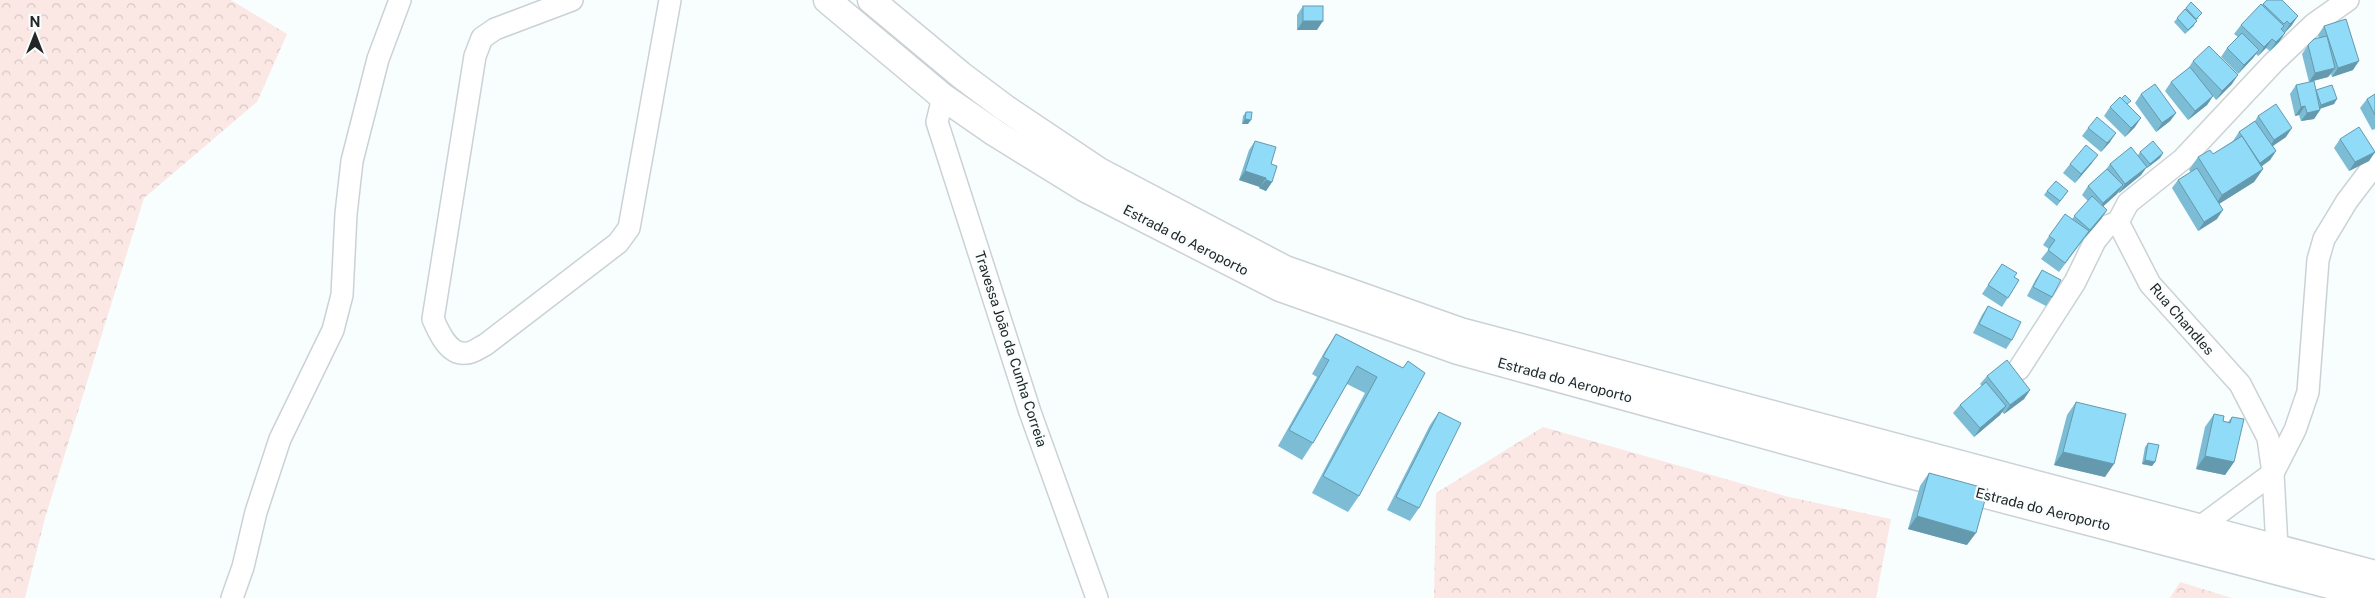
<svg xmlns="http://www.w3.org/2000/svg" width="2375" height="598" font-family="'Public Sans',sans-serif">
	<defs>
		<pattern id="forest-crowns" width="20" height="18" patternUnits="userSpaceOnUse" patternTransform="scale(1.25)"><rect width="20" height="18" fill="#fbe8e5"/><path d="M2 6a3 3 0 1 1 6 0M12 15a3 3 0 1 1 6 0" fill="none" stroke="#d7c7c4"/></pattern>
	</defs>
	<rect width="100%" height="100%" fill="#f8fdfe"/>
	<g fill="url(#forest-crowns)">
		<polygon points="0,0 231,0 287,34 257,102 144,198 45,518 25,598 0,598"/>
		<polygon points="1543,427 1789,497 1891,519 1876,598 1434,598 1436,493"/>
		<polygon points="2180,582 2232,598 2170,598"/>
	</g>
	<g fill="none" stroke-linecap="round" stroke-linejoin="round">
		<g stroke="#cbd2d5" stroke-width="24">
			<g id="minor">
				<path d="M572,0L495,29L482,38L475,56L433,319C439,333 449,356 467,353C473,353 480,347 485,345L618,243L629,228L670,0"/>
				<polyline points="943,97 937,122 1030,412 1097,598"/>
				<polyline points="2118,222 2150,284 2240,384 2268,438 2273,473 2277,547"/>
				<polyline points="2118,222 2128,203 2183,159 2274,62 2314,24 2348,0"/>
				<polyline points="2019,369 2075,282 2095,241 2107,226 2118,222"/>
				<polyline points="2200,527 2273,473 2295,430 2308,392 2318,260 2324,239 2347,201 2375,164"/>
				<polyline points="232,598 243,567 256,512 280,439 333,330 342,295 346,214 352,161 378,59 400,0"/>
			</g>
		</g>
		<g stroke="#cbd2d5" stroke-width="29">
			<g id="major">
				<polyline points="827,0 943,97 995,133 1084,188 1280,288 1458,351 1891,470 2375,597"/>
				<polyline points="871,0 961,75 1005,108 1099,171 1285,269 1460,331 2375,574"/>
			</g>
		</g>
		<use href="#minor" stroke="#fff" stroke-width="21"/>
		<use href="#major" stroke="#fff" stroke-width="26"/>
	</g>
	<g fill="#7cbcd4">
		<polygon points="2267,0 2292,25 2285,33 2279,42 2270,51 2266,48 2258,56 2256,54 2253,58 2238,74 2221,57 2227,48 2238,37 2234,34 2241,25"/>
		<polygon points="1303,6 1317,30 1297,30 1297,15"/>
		<polygon points="2186,8 2199,18 2196,20 2194,26 2185,34 2174,22"/>
		<polygon points="2324,26 2353,70 2332,77 2331,74 2328,77 2309,82 2302,54 2308,45 2319,38 2318,35"/>
		<polygon points="2193,61 2232,84 2216,100 2213,96 2207,105 2188,120 2165,91 2171,82 2188,69"/>
		<polygon points="2296,85 2316,90 2334,104 2320,109 2320,110 2314,119 2301,121 2299,115 2295,116 2290,94"/>
		<polygon points="2141,94 2176,113 2170,121 2156,132 2135,103"/>
		<polygon points="2375,94 2375,129 2372,130 2360,108 2367,99"/>
		<polygon points="2128,105 2135,127 2125,137 2104,116 2110,107"/>
		<polygon points="1246,112 1248,124 1242,124 1243,116"/>
		<polygon points="2258,116 2286,137 2273,146 2276,151 2270,160 2262,166 2263,169 2254,182 2219,204 2217,219 2198,231 2172,188 2178,180 2191,172 2189,170 2198,157 2213,154 2233,141 2239,132 2255,121"/>
		<polygon points="2088,128 2110,142 2101,152 2082,136"/>
		<polygon points="2340,139 2375,152 2369,161 2349,171 2334,148"/>
		<polygon points="1255,141 1271,164 1272,182 1266,191 1259,188 1260,187 1239,180 1249,150"/>
		<polygon points="2140,152 2163,153 2160,158 2147,168 2146,167 2141,175 2119,193 2118,192 2103,206 2107,210 2101,219 2084,239 2059,272 2041,259 2049,249 2043,245 2049,236 2072,219 2088,201 2082,195 2088,186 2105,171 2110,164 2138,155"/>
		<polygon points="2092,163 2075,183 2063,173 2070,164"/>
		<polygon points="2047,191 2068,191 2057,206 2044,195"/>
		<polygon points="2002,264 2014,277 2019,280 2002,307 1982,294"/>
		<polygon points="2042,270 2052,297 2046,306 2027,296 2036,279"/>
		<polygon points="1988,306 2012,340 2006,349 1973,333 1982,315"/>
		<polygon points="1336,334 1403,368 1359,496 1348,512 1312,493 1365,393 1347,384 1313,443 1302,460 1278,446 1317,377 1312,374 1325,351"/>
		<polygon points="1987,376 2030,390 2024,399 2004,414 2002,412 2000,415 1974,437 1953,413 1960,405 1982,386 1980,384"/>
		<polygon points="2076,402 2105,477 2054,465 2067,415"/>
		<polygon points="1439,412 1419,508 1410,521 1387,510 1430,425"/>
		<polygon points="2214,414 2223,421 2228,422 2232,417 2234,462 2225,475 2196,469 2205,427"/>
		<polygon points="2148,443 2155,462 2152,466 2142,464 2145,447"/>
		<polygon points="1929,473 1967,545 1908,529 1920,486"/>
	</g>
	<g fill="#6599ad">
		<polygon points="2298,16 2292,25 2284,33 2290,24"/>
		<polygon points="1303,21 1323,21 1317,30 1297,30"/>
		<polygon points="2285,33 2279,42 2270,51 2276,42"/>
		<polygon points="2272,39 2266,48 2258,56 2264,47"/>
		<polygon points="2259,50 2253,58 2238,74 2244,65"/>
		<polygon points="2359,61 2353,70 2332,77 2338,68"/>
		<polygon points="2335,68 2328,77 2309,82 2315,73"/>
		<polygon points="2238,75 2232,84 2216,100 2222,91"/>
		<polygon points="2213,96 2207,105 2188,120 2195,111"/>
		<polygon points="2337,99 2334,104 2318,109 2321,105"/>
		<polygon points="2305,106 2299,115 2295,116 2301,107"/>
		<polygon points="2320,110 2314,119 2301,121 2307,113"/>
		<polygon points="2176,113 2170,121 2156,132 2162,123"/>
		<polygon points="2141,118 2135,127 2125,137 2131,128"/>
		<polygon points="1245,119 1251,120 1248,124 1242,124"/>
		<polygon points="2292,128 2286,137 2268,149 2274,140"/>
		<polygon points="2116,133 2110,142 2101,152 2107,143"/>
		<polygon points="2276,151 2270,160 2254,172 2260,163"/>
		<polygon points="2375,152 2369,161 2349,171 2355,162"/>
		<polygon points="2163,153 2160,158 2147,168 2150,164"/>
		<polygon points="2098,155 2092,163 2075,183 2081,174"/>
		<polygon points="2147,167 2141,175 2119,193 2125,184"/>
		<polygon points="2263,169 2254,182 2214,207 2222,195"/>
		<polygon points="1245,171 1266,178 1260,187 1239,180"/>
		<polygon points="1266,180 1272,182 1266,191 1259,188"/>
		<polygon points="2123,185 2117,194 2097,212 2103,203"/>
		<polygon points="2107,210 2101,219 2084,239 2090,230"/>
		<polygon points="2223,210 2217,219 2198,231 2204,222"/>
		<polygon points="2030,390 2024,399 2004,414 2010,405"/>
		<polygon points="2006,406 2000,415 1974,437 1980,428"/>
		<polygon points="2063,452 2114,464 2105,477 2054,465"/>
		<polygon points="2205,456 2234,462 2225,475 2196,469"/>
		<polygon points="2145,460 2155,462 2152,466 2142,464"/>
		<polygon points="1917,516 1976,533 1967,545 1908,529"/>
	</g>
	<g fill="#90dbf7" stroke="#6599ad">
		<polygon points="2267,0 2282,0 2298,16 2290,24 2287,21 2284,24 2263,4"/>
		<polygon points="2191,2 2202,13 2196,19 2186,8"/>
		<polygon points="2261,4 2284,26 2281,29 2285,33 2276,42 2272,39 2264,47 2241,25"/>
		<rect x="1303" y="6" width="20" height="15"/>
		<polygon points="2185,9 2197,21 2188,30 2177,18"/>
		<polygon points="2346,19 2359,61 2338,68 2324,26"/>
		<polygon points="2242,33 2259,50 2244,65 2227,48"/>
		<polygon points="2327,36 2335,68 2315,73 2308,45 2314,39"/>
		<polygon points="2209,46 2238,75 2222,91 2193,61"/>
		<polygon points="2190,67 2213,96 2195,111 2171,82"/>
		<polygon points="2314,81 2320,110 2307,113 2305,106 2301,107 2296,85"/>
		<polygon points="2155,84 2176,113 2162,123 2141,94"/>
		<polygon points="2332,85 2337,99 2321,105 2316,90"/>
		<polygon points="2375,94 2375,115 2367,99"/>
		<polygon points="2125,95 2131,101 2127,104 2121,99"/>
		<polygon points="2120,97 2141,118 2131,128 2110,107"/>
		<polygon points="2276,104 2292,128 2274,140 2258,116"/>
		<polygon points="1246,112 1252,112 1251,120 1245,119"/>
		<polygon points="2097,117 2116,133 2107,143 2088,128"/>
		<polygon points="2255,121 2276,151 2260,163 2242,136 2239,132"/>
		<polygon points="2359,127 2375,152 2355,162 2340,139"/>
		<polygon points="2242,136 2263,169 2222,195 2198,157 2210,150 2213,154"/>
		<polygon points="1255,141 1276,147 1271,164 1277,166 1272,182 1266,180 1266,178 1245,171"/>
		<polygon points="2153,141 2163,153 2150,164 2140,152"/>
		<polygon points="2086,145 2098,155 2081,174 2070,164"/>
		<polygon points="2131,147 2147,167 2125,184 2110,164"/>
		<polygon points="2197,168 2223,210 2204,222 2178,180"/>
		<polygon points="2107,169 2123,185 2103,203 2088,186"/>
		<polygon points="2056,181 2068,191 2060,201 2047,191"/>
		<polygon points="2092,196 2107,210 2090,230 2074,216"/>
		<polygon points="2065,214 2089,231 2065,263 2048,250 2055,240 2049,236"/>
		<polygon points="2002,264 2017,273 2014,277 2019,280 2008,298 1988,285"/>
		<polygon points="2042,270 2061,280 2052,297 2033,287"/>
		<polygon points="1988,306 2021,322 2012,340 1979,324"/>
		<polygon points="1336,334 1403,368 1408,361 1425,373 1359,496 1323,476 1377,377 1357,366 1313,443 1289,430 1329,360 1323,357"/>
		<polygon points="2007,360 2030,390 2010,405 1987,376"/>
		<polygon points="1986,382 2006,406 1980,428 1960,405"/>
		<polygon points="2076,402 2126,414 2114,464 2063,452"/>
		<polygon points="1439,412 1461,423 1419,508 1396,497"/>
		<polygon points="2214,414 2224,416 2223,421 2230,423 2232,417 2244,419 2234,462 2205,456"/>
		<polygon points="2148,443 2159,445 2155,462 2145,460"/>
		<polygon points="1929,473 1988,489 1976,533 1917,516"/>
	</g>
	<g text-anchor="middle" stroke-width="4.5" stroke-linejoin="round" paint-order="stroke">
		<g font-size="14" fill="#232527" stroke="#f8fdfe">
			<text transform="translate(1186 240) rotate(27)" y="5">Estrada do Aeroporto</text>
			<text transform="translate(2182 319) rotate(49)" y="5">Rua Chandles</text>
			<text transform="translate(1011 349) rotate(72)" y="5">Travessa João da Cunha Correia</text>
			<text transform="translate(1565 380) rotate(15)" y="5">Estrada do Aeroporto</text>
			<text transform="translate(2043 509) rotate(14)" y="5">Estrada do Aeroporto</text>
		</g>
	</g>
	<g transform="translate(35 35)" stroke="#f8fdfe" stroke-width="4" paint-order="stroke">
	<path d="M0-4L9 19L0 12L-9 19Z" fill="#232527"/>
	<text y="-8" font-size="14" font-weight="bold" text-anchor="middle" fill="#232527">N</text>
	</g>
</svg>
